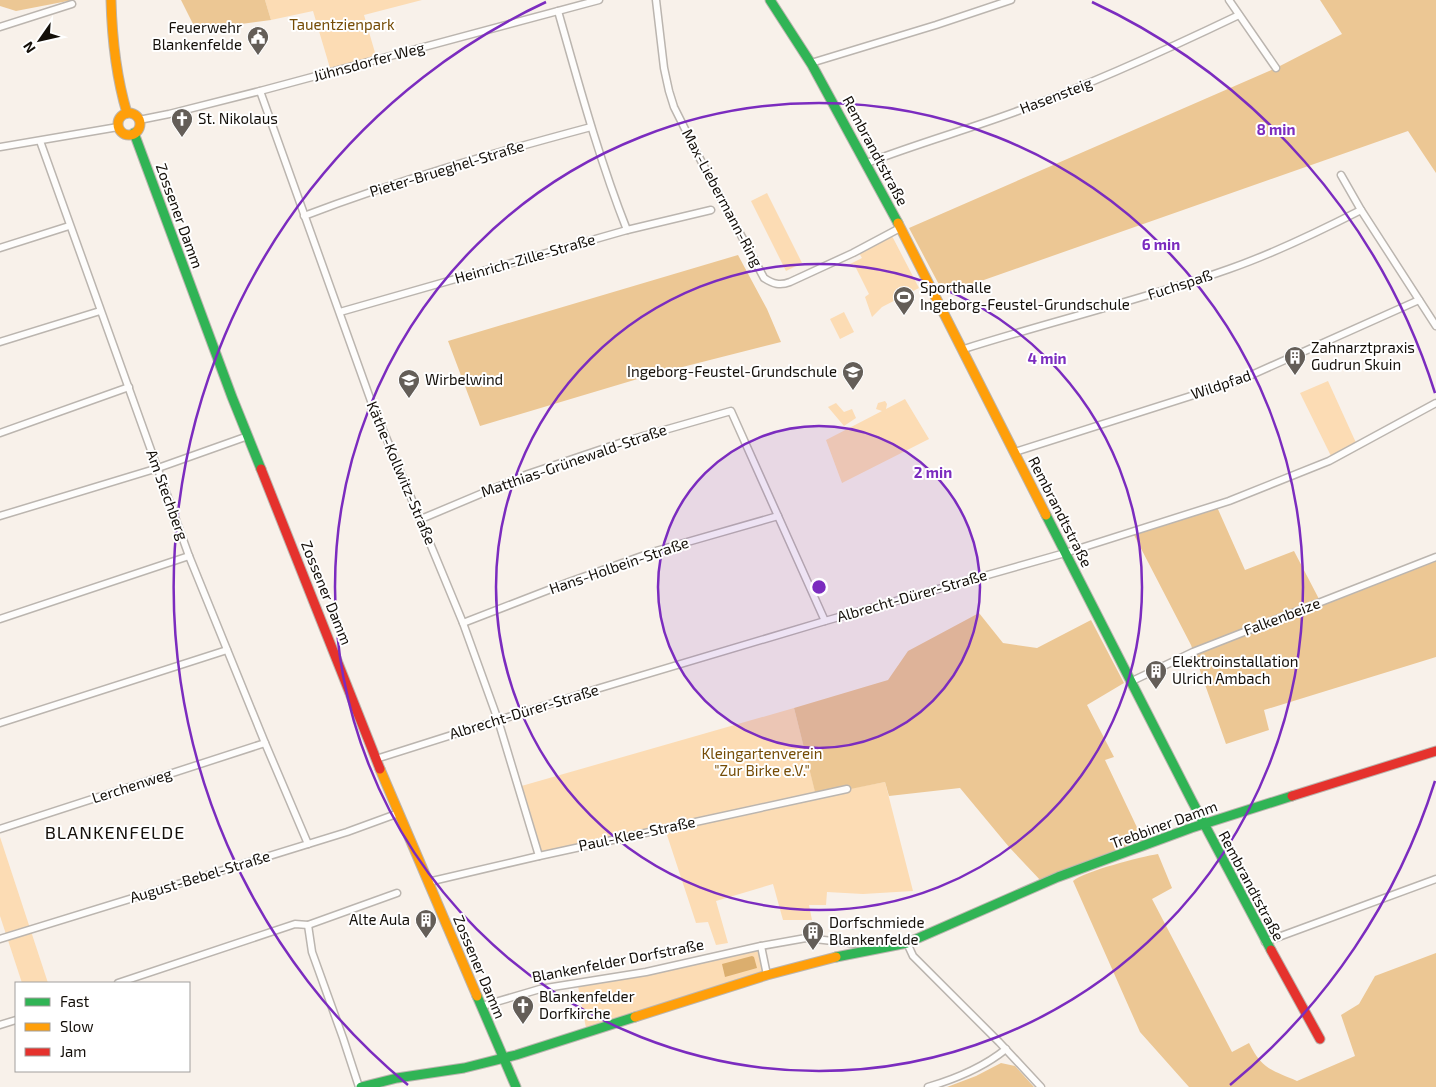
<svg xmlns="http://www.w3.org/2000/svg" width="1436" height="1087" font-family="'Exo 2',sans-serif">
	<rect width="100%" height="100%" fill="#f8f1ea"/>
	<g fill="#fcdcb4">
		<polygon points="265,0 422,0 364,15 376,56 330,68 313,11 271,20"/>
		<polygon points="767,193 802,263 786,271 751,201"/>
		<polygon points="892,236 919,288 882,307 872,317 865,297 869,294 854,264 849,266 848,265 862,258 859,253"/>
		<polygon points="844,312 854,332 840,339 830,319"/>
		<polygon points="1328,381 1357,445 1331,456 1300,393"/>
		<polygon points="905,399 929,439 842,483 826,440 882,411 876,409 878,403 885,401 887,404 886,409"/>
		<polygon points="836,403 844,412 852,409 856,418 844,426 828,407"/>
		<polygon points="794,708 816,795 885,782 913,891 863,894 827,892 826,905 809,905 812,920 783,920 773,884 716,901 728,943 716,945 708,922 696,923 665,829 539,856 518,787"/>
		<polygon points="0,837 48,983 22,983 0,916"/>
		<polygon points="761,946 767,975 587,1033 578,986"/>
	</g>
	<g fill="#ecc794">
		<polygon points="0,0 73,0 16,11 0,6"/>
		<polygon points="181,0 265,0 271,20 196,30"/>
		<polygon points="1320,0 1436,0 1436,173 1408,131 944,294 909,228 1276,68 1342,34"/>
		<polygon points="738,255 767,309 781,342 651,375 480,426 448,341"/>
		<polygon points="1217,507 1245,570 1294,551 1319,599 1436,555 1436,657 1264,710 1269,730 1226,744 1191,645 1134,535"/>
		<polygon points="979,613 1003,643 1037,648 1091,620 1124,683 1087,705 1114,757 1105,760 1143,840 1079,864 1042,882 1009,847 960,788 889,796 885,782 816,796 794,708 888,680 908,651"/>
		<path d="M1158,854L1172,888L1152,899L1232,1052L1249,1043C1262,1069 1271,1070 1297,1081L1355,1056L1341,1015L1359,1004L1375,976L1436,953V1087H1189L1140,1032L1073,881C1085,871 1140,857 1158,854Z"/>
		<polygon points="1001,1063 1015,1066 1034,1087 947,1087 976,1076"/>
	</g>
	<polygon fill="#dbae6e" points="752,956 754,957 757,968 725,977 722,964"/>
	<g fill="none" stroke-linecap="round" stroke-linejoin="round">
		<g stroke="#bbb5af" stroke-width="9">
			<g id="street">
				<path d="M656,0L664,68L669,91L674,107L699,157L764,278C773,284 780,286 790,282L853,253L900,228"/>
				<polyline points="1229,0 1276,68"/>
				<path d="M558,11C579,85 599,159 627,230"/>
				<polyline points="0,27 72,4"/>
				<polyline points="811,63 936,25 1011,0"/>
				<polyline points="260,91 371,401 463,623 498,720 539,856"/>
				<polyline points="139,120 169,114 260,91 599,0"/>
				<polyline points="40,141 189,556 265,743 308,844"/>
				<polyline points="0,147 118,127"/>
				<path d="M867,163C916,144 966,130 1015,112C1092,84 1166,50 1239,15"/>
				<polyline points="1341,175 1361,210 1436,326"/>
				<path d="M304,216C398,180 494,153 591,127"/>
				<polyline points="0,248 69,226"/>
				<polyline points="340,312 627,230 711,210"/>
				<polyline points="0,342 100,311"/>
				<path d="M964,349C1052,321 1142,300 1229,269C1275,253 1318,232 1361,210"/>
				<polyline points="0,433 129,387"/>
				<polyline points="1015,452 1238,381 1419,300"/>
				<polyline points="0,516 158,468 248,436"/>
				<polyline points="421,519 528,474 626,441 731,411 825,621"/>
				<polyline points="0,619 189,556"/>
				<polyline points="463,623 569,582 656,551 778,516"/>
				<polyline points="1130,682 1193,652 1436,557"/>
				<polyline points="0,723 227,650"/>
				<polyline points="376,759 600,688 825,621 1065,553 1229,501 1329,461 1436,403"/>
				<polyline points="0,829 265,743"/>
				<polyline points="428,882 539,856 847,789"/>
				<polyline points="308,925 312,952 343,1038 359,1087"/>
				<polyline points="0,939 347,832 399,813"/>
				<polyline points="1265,942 1436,879"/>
				<polyline points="907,943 913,956 999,1042 1041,1087"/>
				<polyline points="761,946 767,975"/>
				<polyline points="118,983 295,924 308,925 397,893"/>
				<polyline points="482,1006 540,989 646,972 761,946 806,938 868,945 873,949"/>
				<polyline points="0,1025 16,1020"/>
				<path d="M928,1087C955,1079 984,1067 1006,1049"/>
			</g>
		</g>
		<g stroke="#bbb5af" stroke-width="11">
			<g id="fast">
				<polyline points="770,0 812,65 898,223"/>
				<polyline points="134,133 232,397 261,469"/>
				<polyline points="1046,515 1192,801 1271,950"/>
				<polyline points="836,957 907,943 1058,877 1191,828 1292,796"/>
				<polyline points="477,996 516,1087"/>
				<polyline points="361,1087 397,1078 464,1068 516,1055 635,1017"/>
			</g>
		</g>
		<g stroke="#bbb5af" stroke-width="11">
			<g id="slow">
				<path d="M111,0C112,39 116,76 127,113"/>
				<circle cx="129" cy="124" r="11"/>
				<polyline points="898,223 1046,515"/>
				<polyline points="380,769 477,996"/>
				<polyline points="635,1017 767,975 836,957"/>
			</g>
		</g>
		<g stroke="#bbb5af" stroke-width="11">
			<g id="jam">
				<polyline points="261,469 380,769"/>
				<polyline points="1292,796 1436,751"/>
				<polyline points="1271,950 1320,1039"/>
			</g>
		</g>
		<use href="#street" stroke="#fefdfc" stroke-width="6"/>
		<use href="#fast" stroke="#30b455" stroke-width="9"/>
		<use href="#slow" stroke="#ff9f0a" stroke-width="9"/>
		<use href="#jam" stroke="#e5322d" stroke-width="9"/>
	</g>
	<circle cx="819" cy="587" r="161" fill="#7b2cbf" fill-opacity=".12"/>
	<g fill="none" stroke="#7b2cbf" stroke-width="2.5">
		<circle cx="819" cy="587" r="161"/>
		<circle cx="819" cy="587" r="323"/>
		<circle cx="819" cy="587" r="484"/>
		<path d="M1435 781A646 646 0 0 1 1230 1085M408 1085A646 646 0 0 1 546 2M1092 2A646 646 0 0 1 1435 393"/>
	</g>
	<defs>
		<g id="civic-pin" transform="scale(1.125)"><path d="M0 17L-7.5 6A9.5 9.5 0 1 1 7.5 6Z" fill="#645e58" stroke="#fff"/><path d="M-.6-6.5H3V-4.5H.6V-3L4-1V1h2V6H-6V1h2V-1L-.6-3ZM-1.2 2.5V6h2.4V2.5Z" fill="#fff"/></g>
		<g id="church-pin" transform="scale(1.125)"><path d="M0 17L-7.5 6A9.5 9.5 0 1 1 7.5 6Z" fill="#645e58" stroke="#fff"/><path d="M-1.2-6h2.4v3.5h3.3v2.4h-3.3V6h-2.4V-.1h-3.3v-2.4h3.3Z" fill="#fff"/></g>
		<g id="stadium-pin" transform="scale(1.125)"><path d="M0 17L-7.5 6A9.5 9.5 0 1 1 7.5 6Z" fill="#645e58" stroke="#fff"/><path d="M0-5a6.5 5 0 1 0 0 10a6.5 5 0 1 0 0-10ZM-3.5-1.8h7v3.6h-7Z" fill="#fff"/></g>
		<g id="building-pin" transform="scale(1.125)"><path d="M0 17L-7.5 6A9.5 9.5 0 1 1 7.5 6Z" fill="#645e58" stroke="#fff"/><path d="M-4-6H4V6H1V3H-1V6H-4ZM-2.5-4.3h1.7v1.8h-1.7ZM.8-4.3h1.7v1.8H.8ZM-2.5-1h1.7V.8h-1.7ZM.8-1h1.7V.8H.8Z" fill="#fff"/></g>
		<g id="school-pin" transform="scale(1.125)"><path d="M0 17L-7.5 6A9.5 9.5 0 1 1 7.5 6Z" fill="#645e58" stroke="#fff"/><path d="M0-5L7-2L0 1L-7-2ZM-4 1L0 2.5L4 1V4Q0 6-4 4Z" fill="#fff"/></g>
	</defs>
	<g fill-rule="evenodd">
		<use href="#civic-pin" x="258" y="37"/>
		<use href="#church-pin" x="182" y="119"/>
		<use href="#stadium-pin" x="904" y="297"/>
		<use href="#building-pin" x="1295" y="357"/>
		<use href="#school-pin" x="853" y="372"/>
		<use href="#school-pin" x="409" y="380"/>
		<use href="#building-pin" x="1156" y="671"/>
		<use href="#building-pin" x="426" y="920"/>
		<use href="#building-pin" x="813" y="932"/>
		<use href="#church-pin" x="523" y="1006"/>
	</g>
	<g text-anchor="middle" stroke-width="4" stroke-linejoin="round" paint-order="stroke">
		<g font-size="15" fill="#754c06" stroke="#fff">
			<text x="342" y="30">Tauentzienpark</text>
			<text x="762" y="759">Kleingartenverein<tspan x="762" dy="17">"Zur Birke e.V."</tspan></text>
		</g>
		<g font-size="15" fill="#140f09" stroke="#fff" text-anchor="start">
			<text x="242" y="33" text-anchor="end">Feuerwehr<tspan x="242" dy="17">Blankenfelde</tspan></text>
			<text x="198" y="124">St. Nikolaus</text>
			<text x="920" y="293">Sporthalle<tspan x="920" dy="17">Ingeborg-Feustel-Grundschule</tspan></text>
			<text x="1311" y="353">Zahnarztpraxis<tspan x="1311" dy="17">Gudrun Skuin</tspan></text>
			<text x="837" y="377" text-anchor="end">Ingeborg-Feustel-Grundschule</text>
			<text x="425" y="385">Wirbelwind</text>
			<text x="1172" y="667">Elektroinstallation<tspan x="1172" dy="17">Ulrich Ambach</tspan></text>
			<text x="410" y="925" text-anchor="end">Alte Aula</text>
			<text x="829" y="928">Dorfschmiede<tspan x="829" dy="17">Blankenfelde</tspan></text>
			<text x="539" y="1002">Blankenfelder<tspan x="539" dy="17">Dorfkirche</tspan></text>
		</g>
		<g font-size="15" fill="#140f09" stroke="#fff">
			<text transform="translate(369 62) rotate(-15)" y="5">Jühnsdorfer Weg</text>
			<text transform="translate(1056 96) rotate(-21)" y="5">Hasensteig</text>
			<text transform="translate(875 151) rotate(62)" y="5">Rembrandtstraße</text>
			<text transform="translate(447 169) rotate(-17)" y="5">Pieter-Brueghel-Straße</text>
			<text transform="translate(722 198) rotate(62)" y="5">Max-Liebermann-Ring</text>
			<text transform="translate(179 216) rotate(70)" y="5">Zossener Damm</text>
			<text transform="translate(525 259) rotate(-16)" y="5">Heinrich-Zille-Straße</text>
			<text transform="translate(1180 285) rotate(-18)" y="5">Fuchspaß</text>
			<text transform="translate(1221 385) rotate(-19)" y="5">Wildpfad</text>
			<text transform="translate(574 461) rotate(-19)" y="5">Matthias-Grünewald-Straße</text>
			<text transform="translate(401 473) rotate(67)" y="5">Käthe-Kollwitz-Straße</text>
			<text transform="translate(167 495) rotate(70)" y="5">Am Stechberg</text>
			<text transform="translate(1060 512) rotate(63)" y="5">Rembrandtstraße</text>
			<text transform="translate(619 566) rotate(-19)" y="5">Hans-Holbein-Straße</text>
			<text transform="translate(326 593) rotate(68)" y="5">Zossener Damm</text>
			<text transform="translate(912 596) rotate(-16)" y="5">Albrecht-Dürer-Straße</text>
			<text transform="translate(1282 617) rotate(-21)" y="5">Falkenbeize</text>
			<text transform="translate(524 712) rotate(-17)" y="5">Albrecht-Dürer-Straße</text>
			<text transform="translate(132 786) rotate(-18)" y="5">Lerchenweg</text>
			<text transform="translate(1164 825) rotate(-20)" y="5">Trebbiner Damm</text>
			<text transform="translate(637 834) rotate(-12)" y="5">Paul-Klee-Straße</text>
			<text transform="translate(200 877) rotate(-17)" y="5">August-Bebel-Straße</text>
			<text transform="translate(1251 886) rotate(62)" y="5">Rembrandtstraße</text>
			<text transform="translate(618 961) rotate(-11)" y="5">Blankenfelder Dorfstraße</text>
			<text transform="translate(479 967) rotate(67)" y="5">Zossener Damm</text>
		</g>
		<g font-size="18" letter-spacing="1" fill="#140f09" stroke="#fff">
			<text x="115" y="839">BLANKENFELDE</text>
		</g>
	</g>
	<circle cx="819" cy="587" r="8" fill="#7b2cbf" stroke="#fff" stroke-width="2.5"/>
	<g font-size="15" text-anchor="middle" font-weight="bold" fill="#7b2cbf" stroke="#fff" stroke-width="4" stroke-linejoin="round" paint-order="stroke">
		<text x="1276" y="135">8 min</text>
		<text x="1161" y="250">6 min</text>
		<text x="1047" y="364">4 min</text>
		<text x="933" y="478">2 min</text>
	</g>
	<rect x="15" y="982" width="175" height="90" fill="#ffffff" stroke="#a19f9d"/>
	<rect x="25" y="998" width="25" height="8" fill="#30b455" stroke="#a19f9d"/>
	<text x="60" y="1007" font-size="15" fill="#140f09">Fast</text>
	<rect x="25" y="1023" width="25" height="8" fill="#ff9f0a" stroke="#a19f9d"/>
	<text x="60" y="1032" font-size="15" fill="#140f09">Slow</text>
	<rect x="25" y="1048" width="25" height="8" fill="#e5322d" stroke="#a19f9d"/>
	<text x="60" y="1057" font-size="15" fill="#140f09">Jam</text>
	<g transform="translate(40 40) rotate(236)" stroke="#ffffff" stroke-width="4" paint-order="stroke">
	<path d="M0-4L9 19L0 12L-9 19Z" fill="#140f09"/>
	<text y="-8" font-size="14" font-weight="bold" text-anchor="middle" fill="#140f09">N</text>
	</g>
</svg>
